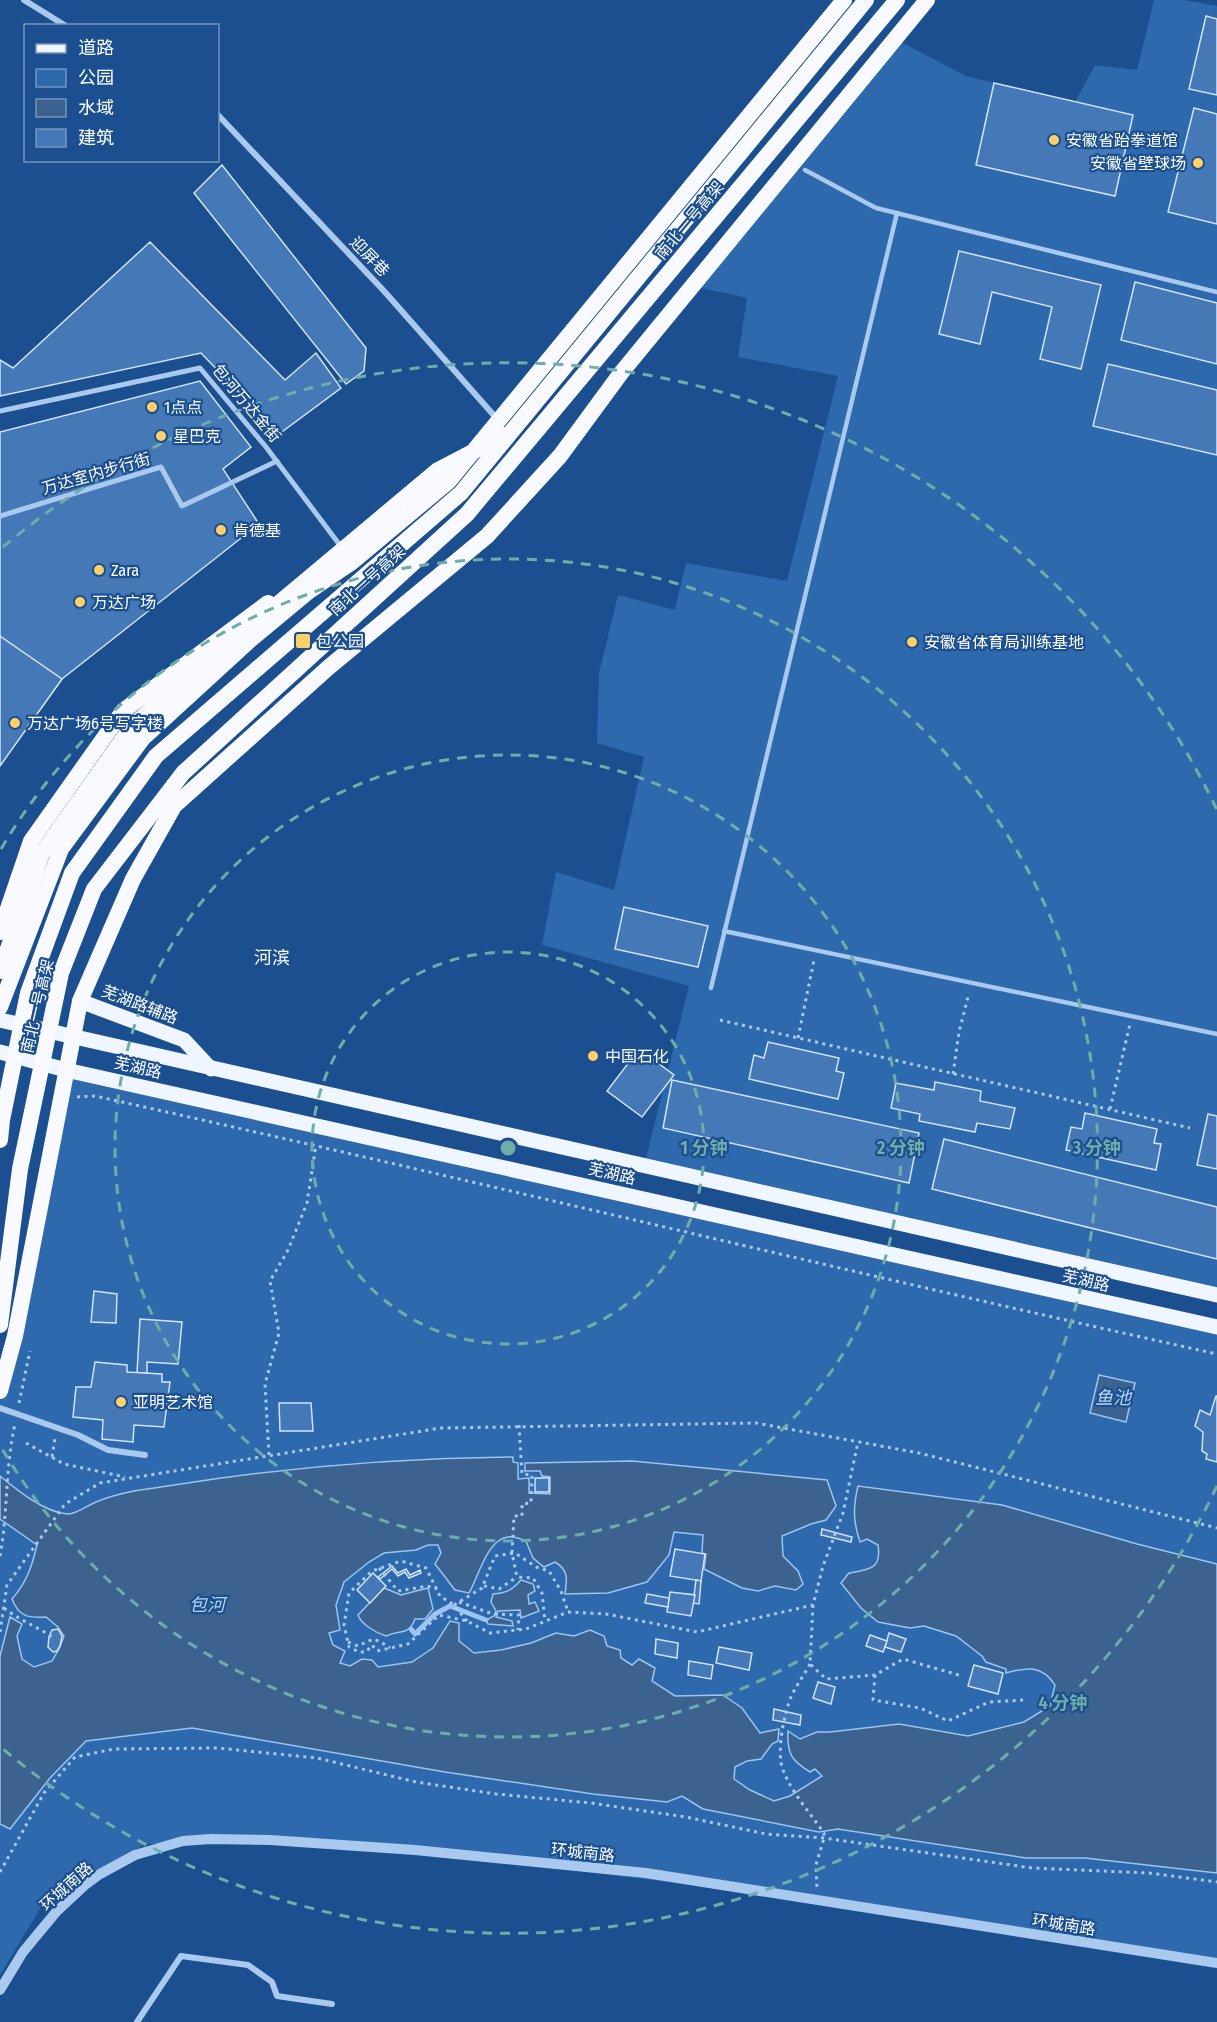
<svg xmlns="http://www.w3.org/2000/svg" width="1217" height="2022" font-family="'Fira Sans Condensed','Noto Sans SC',sans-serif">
	<rect width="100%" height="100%" fill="#1b4f8f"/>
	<g fill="#2e69ad">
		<polygon points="1154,0 1184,0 1217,6 1217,1295 644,1166 689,986 542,945 556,872 614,890 644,757 597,743 599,673 618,595 675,610 686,563 787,581 838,376 738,357 747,298 693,286 895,39 966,76 1075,102 1095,65 1137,70"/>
		<polygon points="66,1070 1217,1327 1217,1961 691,1885 345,1842 145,1844 41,1907 0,1975 0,1390"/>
	</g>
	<g fill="#3c6290" stroke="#9cc4f0" stroke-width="1.5">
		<polygon points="1099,1375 1135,1383 1126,1422 1090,1413"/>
		<path d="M513,1457V1462L518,1463V1479L529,1478V1493L550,1494V1477L542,1476L540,1471H525V1463L632,1461L827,1480L836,1506L826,1520L811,1524L782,1536L783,1556L798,1571L803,1584L796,1590L775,1586L758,1591L742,1588L704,1569L706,1554L702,1553L703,1535L674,1532L669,1555L647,1582L608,1593L565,1594C567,1580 569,1570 555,1562L544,1567L533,1558L526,1541C521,1539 514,1536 508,1537C487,1539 478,1578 469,1593L455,1590L435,1564L441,1553L438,1545H428L416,1550L384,1553L369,1562L344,1582L336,1605L340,1630L329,1633L333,1645L345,1651L340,1663L350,1666L362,1659L372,1660L378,1667L412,1662L433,1648L450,1621L459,1623V1641L474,1653L501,1650L531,1643L556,1633L574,1636L590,1630L604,1636L607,1646L620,1650L621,1658L632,1665L639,1659L655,1668L652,1681L675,1696L723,1695L742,1708L760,1733L779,1729L778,1741L772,1744L761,1759L747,1761L735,1767L734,1779L750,1790L774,1801L790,1796L822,1776L815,1769L810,1772C791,1760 787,1754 788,1731L800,1739L817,1732H830L899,1724L968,1736L1024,1722L1050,1706L1055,1685C1042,1665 1027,1667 1006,1673V1669L986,1662L982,1656L956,1636L924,1626L910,1628L878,1622L861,1608L841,1583L849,1573C869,1570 882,1569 878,1545L867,1539L860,1542C853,1521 853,1507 858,1486L1002,1505L1137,1544L1217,1564V1873L1085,1858H1026L838,1829L819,1832L703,1809L682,1796L667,1802L593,1794L445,1772L192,1728L86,1741L50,1778L10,1829L0,1824V1656L10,1617L22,1624L17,1636L22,1659L34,1667L52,1661L60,1647L64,1636L58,1627L46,1617C28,1618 19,1617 12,1599C27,1582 32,1566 37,1545L0,1519V1476C17,1490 44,1512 67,1514C76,1515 88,1505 96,1502C122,1491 153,1488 181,1484C290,1467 402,1458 513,1457Z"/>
		<path d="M521,1580L533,1584L535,1591L528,1595L529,1604L535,1602L539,1611L521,1618L520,1610L498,1611L496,1617L512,1621L513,1626L488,1624L486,1620L494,1616L496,1611L491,1602L493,1594C507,1593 512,1590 521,1580Z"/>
		<path d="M384,1588L401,1595L428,1588L433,1609L425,1619H415C409,1636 400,1629 386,1636C376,1633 361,1624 358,1615Z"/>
	</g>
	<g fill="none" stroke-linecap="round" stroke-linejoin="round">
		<polyline stroke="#9cc4f0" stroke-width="5" points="411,1629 415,1634 435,1614 450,1606 486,1620"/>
	</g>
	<g fill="#4478b7" stroke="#cfe3fa" stroke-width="1.5">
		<polygon points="1206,16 1217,19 1217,95 1189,89"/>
		<polygon points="994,83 1133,115 1115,196 976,165"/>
		<polygon points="1194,108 1217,114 1217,224 1168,212"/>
		<polygon points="222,165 366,348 364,371 346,384 194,193"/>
		<polygon points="150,242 285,380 316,353 341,388 279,434 201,353 0,396 0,360 13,368"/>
		<polygon points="959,251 1101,285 1081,369 1040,359 1052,307 992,292 980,344 939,334"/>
		<polygon points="1135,282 1217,303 1217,364 1121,340"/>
		<polygon points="1108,364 1217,390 1217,455 1093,426"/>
		<polygon points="200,381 251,447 223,469 259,524 62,679 0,765 0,432"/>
		<polygon points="0,636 62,679 0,766"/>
		<polygon points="624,907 708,926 698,967 615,949"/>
		<polygon points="768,1042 839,1058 836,1071 844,1073 838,1099 749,1079 754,1055 764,1058"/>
		<polygon points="639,1049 674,1075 642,1117 607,1091"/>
		<polygon points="672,1080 919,1133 909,1183 663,1128"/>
		<polygon points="935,1082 981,1091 980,1101 1015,1108 1010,1129 977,1123 975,1132 919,1121 920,1114 891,1108 896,1083 934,1090"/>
		<polygon points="1085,1113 1157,1129 1154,1143 1161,1144 1156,1170 1066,1150 1071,1127 1082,1129"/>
		<polygon points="1208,1114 1217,1116 1217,1169 1197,1165"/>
		<polygon points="944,1139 1217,1207 1217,1259 932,1189"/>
		<polygon points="94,1291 117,1294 116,1323 91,1322"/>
		<polygon points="140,1319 182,1322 178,1364 147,1362 147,1373 137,1373"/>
		<polygon points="95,1362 127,1365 127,1372 162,1374 162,1382 170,1382 164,1427 134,1425 133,1442 102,1439 103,1420 73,1417 76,1387 91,1387"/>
		<polygon points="1216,1396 1217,1396 1217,1462 1206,1459 1207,1454 1202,1451 1203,1432 1195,1426 1200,1410 1210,1415"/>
		<polygon points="279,1403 311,1403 313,1431 280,1431"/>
		<rect x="535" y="1478" width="14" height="14"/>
		<polygon points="822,1529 852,1537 851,1542 821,1535"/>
		<polygon points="675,1549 705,1554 701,1581 670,1576"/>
		<polygon points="392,1566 398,1573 406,1569 410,1575 420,1570 421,1573 409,1578 405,1572 398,1576 392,1569 380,1579 378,1577"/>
		<polygon points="373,1573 386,1586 370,1603 357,1590"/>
		<polygon points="696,1580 701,1581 699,1604 693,1603"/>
		<polygon points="670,1592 695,1595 691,1616 667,1612"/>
		<polygon points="647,1594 669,1598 668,1607 645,1603"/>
		<polygon points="58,1629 62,1636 60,1646 57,1651 53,1652 48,1647 49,1637 52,1630"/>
		<polygon points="889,1633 906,1639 901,1652 885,1647"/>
		<polygon points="870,1635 887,1641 883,1652 866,1646"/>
		<polygon points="656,1639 678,1643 677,1658 655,1654"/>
		<polygon points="719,1647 752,1653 749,1670 716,1663"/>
		<polygon points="689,1661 713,1665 711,1679 688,1675"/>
		<polygon points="974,1665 1003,1673 998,1694 968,1686"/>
		<polygon points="818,1682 835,1687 831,1704 813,1698"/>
		<polygon points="774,1709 801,1715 800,1725 773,1720"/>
	</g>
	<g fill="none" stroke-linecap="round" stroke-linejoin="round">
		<g stroke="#a9c9ee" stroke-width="3" stroke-dasharray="3 4.5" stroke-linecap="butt">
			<polyline points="720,1020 1190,1128"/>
			<polyline points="798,1038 814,960"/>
			<polyline points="953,1074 959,1032 969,993"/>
			<path d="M77,1097L95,1096C470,1179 842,1271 1217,1354"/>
			<polyline points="1110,1109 1130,1024"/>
			<polyline points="19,1403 30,1351"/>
			<polyline points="519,1425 522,1474 532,1475 531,1503 522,1504 522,1516 514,1516 512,1553 517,1577 533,1578 542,1593 545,1621"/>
			<polyline points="26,1443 64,1464 125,1477"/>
			<polyline points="269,1455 265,1384 279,1333 270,1281 288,1250 307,1203 316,1145"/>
			<polyline points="52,1457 55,1438"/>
			<path d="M0,1556C8,1513 5,1468 15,1424"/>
			<polyline points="379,1568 398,1591 427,1586 437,1589"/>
			<polyline points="484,1586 499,1589 517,1577"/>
			<polyline points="459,1602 493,1614 519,1615 518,1630"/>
			<polyline points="454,1605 482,1588 495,1556 515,1553 536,1567 549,1571 561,1591 568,1612"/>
			<polyline points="813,1605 810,1664 826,1679 875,1675 903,1659 962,1676"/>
			<path d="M4,1608C19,1620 36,1626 52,1637"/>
			<polyline points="467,1621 454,1605 440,1596 426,1568 401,1561 372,1571 349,1593 344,1625 349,1647 359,1652 366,1652 372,1645 377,1651 408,1644 439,1615 467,1621 490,1633 526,1629 568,1612 606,1614 697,1632 813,1605 823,1566 843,1513 858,1442"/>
			<polyline points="0,1632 7,1585 65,1504 100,1483 441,1428 756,1423 919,1453 1217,1528"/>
			<polyline points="348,1642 358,1646 373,1639 381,1642 390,1648"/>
			<path d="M810,1664C804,1675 796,1686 791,1697C784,1714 776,1753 783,1770C792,1793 810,1813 824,1833V1838L816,1865L817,1889"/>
			<polyline points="875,1675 873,1700 920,1708 948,1721 989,1702 1025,1700"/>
			<polyline points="0,1872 44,1793 75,1757 114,1749 218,1748 317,1758 416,1782 496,1794 591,1803 686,1817 766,1834 824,1838 1032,1868 1149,1873 1217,1882"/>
		</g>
		<g stroke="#a9c9ee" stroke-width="4.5">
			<polyline points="805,170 876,208 1217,292"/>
			<polyline points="724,931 1217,1034"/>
			<polyline points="711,988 897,213"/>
		</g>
		<g stroke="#a9c9ee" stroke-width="5">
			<polyline points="0,411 200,368 266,447 342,548"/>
			<polyline points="0,516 161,467 182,506 277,461"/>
		</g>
		<g stroke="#a9c9ee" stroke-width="6">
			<polyline points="24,0 66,26"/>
			<polyline points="218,115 384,291 498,420"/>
			<polyline points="0,1408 78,1435 108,1450 145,1455"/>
			<polyline points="137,2022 181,1956 248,1965 272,1982 277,1996 332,2004"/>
		</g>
		<polyline stroke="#a9c9ee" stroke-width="10" points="0,1990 23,1952 37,1935 57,1911 85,1885 100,1874 135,1855 183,1841 210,1839 270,1840 415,1850 646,1873 1217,1963"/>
		<g stroke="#f0f6ff" stroke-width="15">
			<polyline points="80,1001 184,1040 211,1069"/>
			<polyline points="0,1020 1217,1295"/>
			<polyline points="0,1052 66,1070 1217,1327"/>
		</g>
		<g stroke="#f8faff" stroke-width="16">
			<polyline points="0,932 31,841 123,711 268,603"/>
			<polyline points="0,1007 61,849 143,738 250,640 309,591 352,562 449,481 844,0"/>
			<polyline points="0,1391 15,1336 80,1001 133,879 174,806 329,667 487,536 560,456 621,373 927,0"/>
		</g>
		<g stroke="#f8faff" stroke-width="16">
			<polyline points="0,971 42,853 133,725 438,470 505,435"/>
			<polyline points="0,1140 2,1120 28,993 72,873 156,756 461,493 866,0"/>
			<polyline points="0,1325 20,1169 61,973 94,889 183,773 467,514 897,0"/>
		</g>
	</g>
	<g fill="none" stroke="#6fada8" stroke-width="3" stroke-dasharray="10 8">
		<circle cx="508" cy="1148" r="196"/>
		<circle cx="508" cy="1148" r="393"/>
		<path d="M1 849A589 589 0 1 1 1 1447"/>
		<path d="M1217 1486A785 785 0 0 1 3 1749M3 547A785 785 0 0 1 1217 810"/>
	</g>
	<g fill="#ffd166" stroke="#1b4f8f" stroke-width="2">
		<circle cx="1054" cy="140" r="6"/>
		<circle cx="1198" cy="163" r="6"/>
		<circle cx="152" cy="407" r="6"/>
		<circle cx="161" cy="436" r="6"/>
		<circle cx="221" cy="530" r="6"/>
		<circle cx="99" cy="570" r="6"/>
		<circle cx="80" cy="602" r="6"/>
		<rect x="295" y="633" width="16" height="16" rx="3"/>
		<circle cx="912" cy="642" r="6"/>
		<circle cx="15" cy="723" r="6"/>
		<circle cx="593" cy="1056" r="6"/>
		<circle cx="121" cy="1402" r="6"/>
	</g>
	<g text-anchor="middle" stroke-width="4.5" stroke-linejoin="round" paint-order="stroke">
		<g font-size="16" fill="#fff" stroke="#1b4f8f" text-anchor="start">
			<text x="1066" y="146">安徽省跆拳道馆</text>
			<text x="1186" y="169" text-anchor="end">安徽省壁球场</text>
			<text x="164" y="413">1点点</text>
			<text x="173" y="442">星巴克</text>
			<text x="233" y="536">肯德基</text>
			<text x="111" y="576">Zara</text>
			<text x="92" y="608">万达广场</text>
			<text x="316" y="647">包公园</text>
			<text x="924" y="648">安徽省体育局训练基地</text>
			<text x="27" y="729">万达广场6号写字楼</text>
			<text x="605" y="1062">中国石化</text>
			<text x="133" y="1408">亚明艺术馆</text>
		</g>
		<g font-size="16" fill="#fff" stroke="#1b4f8f">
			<text transform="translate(689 220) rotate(-50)" y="6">南北一号高架</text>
			<text transform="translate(370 256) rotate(46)" y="6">迎屏巷</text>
			<text transform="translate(247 403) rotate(50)" y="6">包河万达金街</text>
			<text transform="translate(96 473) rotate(-16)" y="6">万达室内步行街</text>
			<text transform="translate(367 580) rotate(-42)" y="6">南北一号高架</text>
			<text transform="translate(140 1004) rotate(21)" y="6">芜湖路辅路</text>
			<text transform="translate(37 1006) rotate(-77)" y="6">南北一号高架</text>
			<text transform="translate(138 1067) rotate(13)" y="6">芜湖路</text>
			<text transform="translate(612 1173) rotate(13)" y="6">芜湖路</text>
			<text transform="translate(1086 1280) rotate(13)" y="6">芜湖路</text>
			<text transform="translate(583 1852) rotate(6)" y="6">环城南路</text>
			<text transform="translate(66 1886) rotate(-42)" y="6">环城南路</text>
			<text transform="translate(1064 1924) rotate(9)" y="6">环城南路</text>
		</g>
		<g font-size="18" fill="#fff" stroke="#1b4f8f">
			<text x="272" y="964">河滨</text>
		</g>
		<g font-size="18" font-style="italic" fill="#b5d3f5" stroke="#1b4f8f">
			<text x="1113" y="1404">鱼池</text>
			<text x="207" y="1611">包河</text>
		</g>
	</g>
	<circle cx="508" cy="1148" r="9" fill="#6fada8" stroke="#1b4f8f" stroke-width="3"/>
	<g font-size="18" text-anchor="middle" font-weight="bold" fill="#6fada8" stroke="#1b4f8f" stroke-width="4.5" stroke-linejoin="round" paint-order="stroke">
		<text x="704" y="1154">1 分钟</text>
		<text x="901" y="1154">2 分钟</text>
		<text x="1097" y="1154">3 分钟</text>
		<text x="1063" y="1709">4 分钟</text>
	</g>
	<rect x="24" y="24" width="195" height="138" fill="#1b4f8f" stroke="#7695bc" stroke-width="1.5"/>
	<rect x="36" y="44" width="30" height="9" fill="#f0f6ff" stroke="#7695bc" stroke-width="1.5"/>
	<text x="78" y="54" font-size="18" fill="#ffffff">道路</text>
	<rect x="36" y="69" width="30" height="18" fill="#2e69ad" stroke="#7695bc" stroke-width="1.5"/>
	<text x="78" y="84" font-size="18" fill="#ffffff">公园</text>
	<rect x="36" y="99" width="30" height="18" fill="#3c6290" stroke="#7695bc" stroke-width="1.5"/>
	<text x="78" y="114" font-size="18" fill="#ffffff">水域</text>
	<rect x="36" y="129" width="30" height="18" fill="#4478b7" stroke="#7695bc" stroke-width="1.5"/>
	<text x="78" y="144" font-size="18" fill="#ffffff">建筑</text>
</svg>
